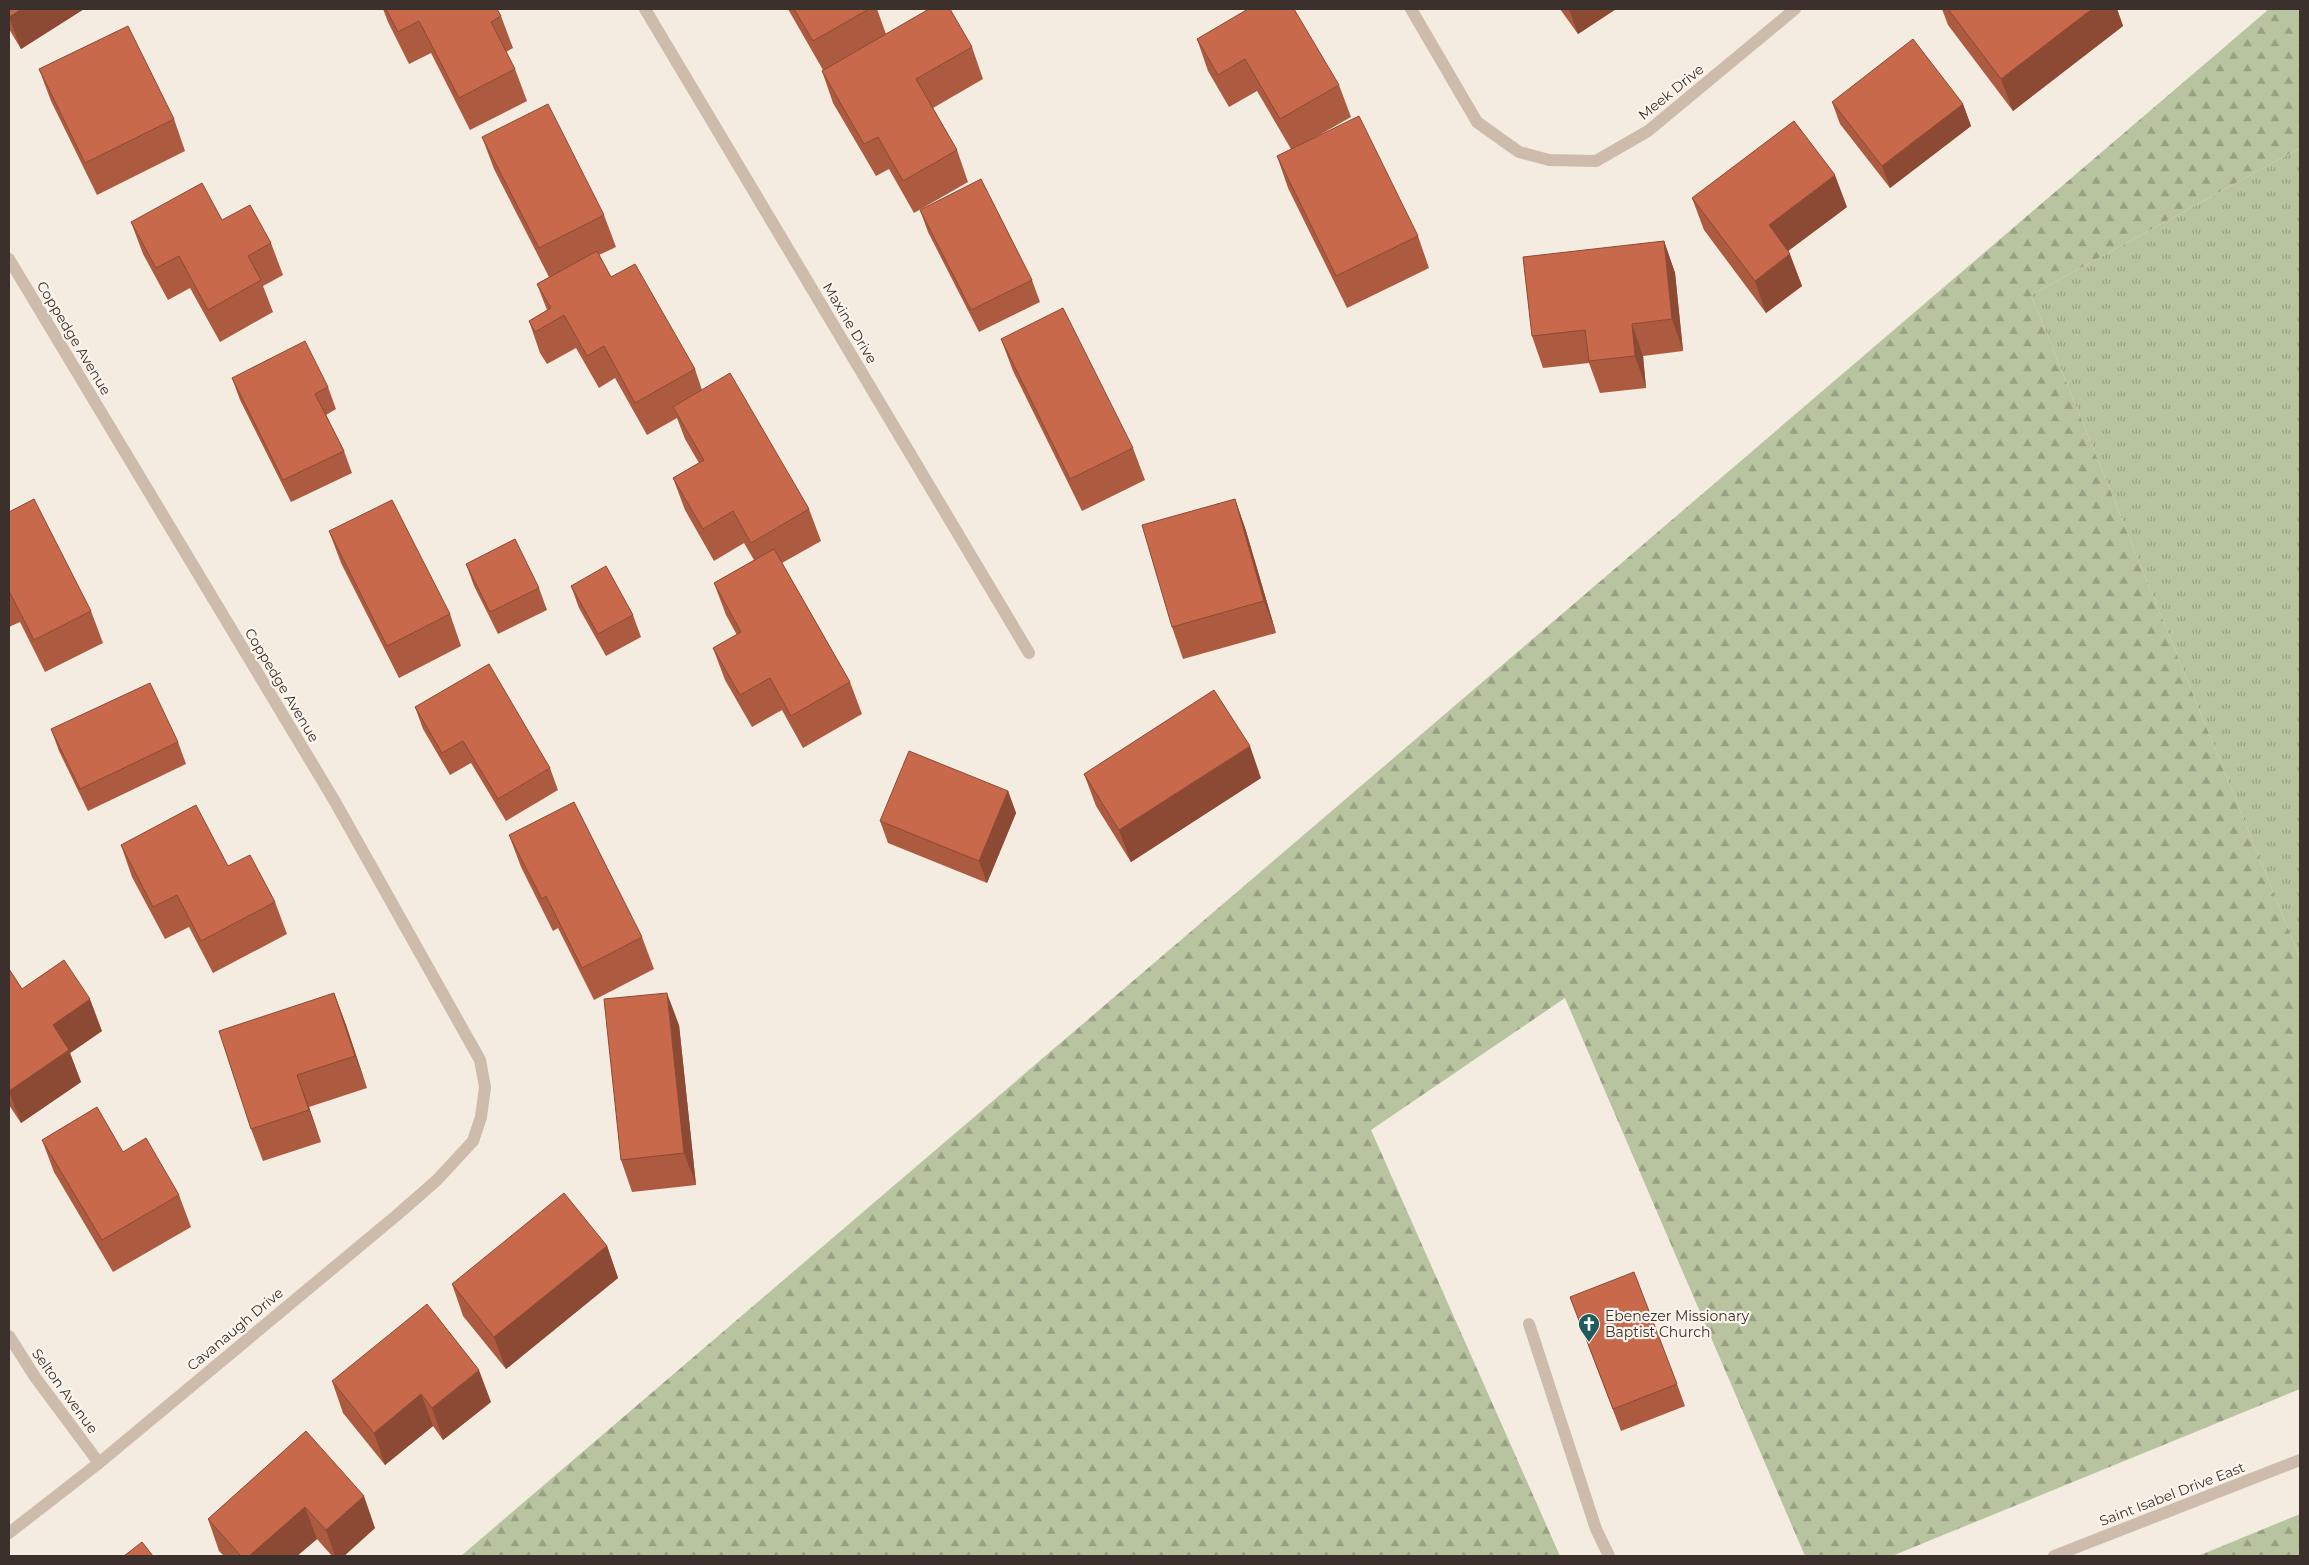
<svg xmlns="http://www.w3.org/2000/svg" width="2309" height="1565" font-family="Montserrat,sans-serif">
	<defs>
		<pattern id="grass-tufts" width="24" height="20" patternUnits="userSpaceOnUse" patternTransform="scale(1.25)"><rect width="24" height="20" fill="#b8c4a0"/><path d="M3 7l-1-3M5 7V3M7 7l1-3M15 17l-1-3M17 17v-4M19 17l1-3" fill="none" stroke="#97a083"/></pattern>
		<pattern id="forest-firs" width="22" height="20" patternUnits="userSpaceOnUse" patternTransform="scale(1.25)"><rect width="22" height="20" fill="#b8c4a0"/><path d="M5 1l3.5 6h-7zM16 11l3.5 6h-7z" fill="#97a083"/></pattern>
	</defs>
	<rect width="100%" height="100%" fill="#f4ebe1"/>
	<polygon fill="url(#grass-tufts)" points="2300,148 2300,958 2031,295"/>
	<g fill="url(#forest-firs)">
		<polygon points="2269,9 2300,9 2300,148 2031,295 2300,958 2300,1389 1892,1556 1805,1556 1565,998 1371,1130 1560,1556 461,1556"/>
		<polygon points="2300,1514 2300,1556 2198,1556"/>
	</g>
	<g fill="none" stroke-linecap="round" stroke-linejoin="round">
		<g stroke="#cdbbac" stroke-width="12">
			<polyline points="645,9 1029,653"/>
			<polyline points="1411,9 1477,122 1519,152 1549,160 1596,161 1648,131 1795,9"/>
			<polyline points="9,259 334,800 480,1060 485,1087 481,1117 473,1141 437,1180 397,1215 99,1463 9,1533"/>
			<polyline points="1529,1324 1596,1529 1609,1556"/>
			<polyline points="9,1336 35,1377 99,1463"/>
			<polyline points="2054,1556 2300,1460"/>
		</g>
	</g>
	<g fill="#ac5a40">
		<polygon points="9,9 84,9 21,49 9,29"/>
		<polygon points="383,9 497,9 501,16 513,48 506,52 515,69 527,101 470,130 431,53 409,64 388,22"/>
		<polygon points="788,9 877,9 886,34 972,47 983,79 933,108 957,150 968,182 914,213 889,169 876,176 833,103 822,71 823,70"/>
		<polygon points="1560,9 1616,9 1578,34"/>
		<polygon points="1942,9 2117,9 2123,26 2013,111 1948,25"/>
		<polygon points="1197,39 1339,85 1351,117 1314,138 1418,236 1429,268 1347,308 1288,188 1277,156 1291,149 1257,91 1229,107 1208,71"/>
		<polygon points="39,69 174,119 185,151 97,195 51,101"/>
		<polygon points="1832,102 1963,104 1971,126 1890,188 1840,124"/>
		<polygon points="482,137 604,215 616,247 599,255 611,277 695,369 702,390 809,509 821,541 782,563 850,682 862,714 803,748 782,710 752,727 725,680 713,648 737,635 726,615 714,583 754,560 744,543 714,561 685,510 673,478 699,463 685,439 677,418 647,435 615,378 599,388 576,348 547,364 540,353 529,321 547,310 537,284 549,277 494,169"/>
		<polygon points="1692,198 1847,207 1788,251 1802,286 1766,313 1704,230"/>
		<polygon points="920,210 1032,280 1040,302 979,332 928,232"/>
		<polygon points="222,220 271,243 283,275 263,286 273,312 220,342 190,288 168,300 143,254 131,222"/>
		<polygon points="1664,241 1675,273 1683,351 1643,356 1646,388 1600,393 1589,363 1543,368 1532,336"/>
		<polygon points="1001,339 1133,448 1145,480 1082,511 1013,371"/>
		<polygon points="232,378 328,387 336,409 326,415 344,451 352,473 291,502 240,400"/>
		<polygon points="1235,499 1246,531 1276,633 1183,659 1172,627"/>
		<polygon points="9,512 91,611 103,643 45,672 20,622 9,627"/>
		<polygon points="329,531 450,614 461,646 399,678 341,563"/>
		<polygon points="466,564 539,588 547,610 498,634 474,586"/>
		<polygon points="571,586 633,615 641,637 606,656 579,608"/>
		<polygon points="415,707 550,768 558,790 506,821 471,763 450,775 423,729"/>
		<polygon points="51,729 178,742 186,764 88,811 59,751"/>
		<polygon points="1084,774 1261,778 1131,862 1096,806"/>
		<polygon points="1008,791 1016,813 987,883 888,843 880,821"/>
		<polygon points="509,835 642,937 654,969 594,1000 558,928 553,931 521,867"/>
		<polygon points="121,845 228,866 275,902 287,934 213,973 189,927 165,939 132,877"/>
		<polygon points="9,969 22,989 102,1031 70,1053 81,1082 21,1123 9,1105"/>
		<polygon points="334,993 346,1025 367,1088 309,1107 321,1142 263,1161 251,1129"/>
		<polygon points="679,1025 696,1185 632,1192 621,1160"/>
		<polygon points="42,1140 123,1152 179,1195 191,1227 113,1272 54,1172"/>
		<polygon points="607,1246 618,1278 506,1369 463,1316 452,1284"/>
		<polygon points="1570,1297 1677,1384 1685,1406 1621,1431"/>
		<polygon points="332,1381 491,1402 443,1440 433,1426 385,1465 343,1413"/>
		<polygon points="306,1431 375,1528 344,1556 332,1556 317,1539 297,1556 224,1556 219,1551 208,1519"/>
	</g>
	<g fill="#8c4a34">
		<polygon points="22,9 84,9 21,49 9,17"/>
		<polygon points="1569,9 1616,9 1578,34"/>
		<polygon points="2092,9 2117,9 2123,26 2013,111 2001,79"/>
		<polygon points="1963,104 1971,126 1890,188 1882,166"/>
		<polygon points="1835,175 1847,207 1780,257 1769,225"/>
		<polygon points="1664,241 1675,273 1683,351 1672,319"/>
		<polygon points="1790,254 1802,286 1766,313 1755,281"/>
		<polygon points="1632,324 1643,356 1646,388 1635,356"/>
		<polygon points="1235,499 1246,531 1276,633 1264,601"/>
		<polygon points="1250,746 1261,778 1131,862 1119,830"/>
		<polygon points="1008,791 1016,813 987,883 979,861"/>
		<polygon points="334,993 346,1025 367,1088 355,1056"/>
		<polygon points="667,993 679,1025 696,1185 684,1153"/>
		<polygon points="90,999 102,1031 70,1053 81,1082 21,1123 9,1091 53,1025"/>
		<polygon points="297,1075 309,1107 321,1142 309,1110"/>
		<polygon points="607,1246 618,1278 506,1369 494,1337"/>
		<polygon points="479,1370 491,1402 443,1440 432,1408"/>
		<polygon points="421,1394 433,1426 385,1465 374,1433"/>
		<polygon points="364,1496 375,1528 344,1556 335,1556 326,1530"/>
		<polygon points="305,1507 317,1539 297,1556 249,1556"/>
	</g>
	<g fill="#c8694b" stroke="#8c4a34">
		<polygon points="9,9 22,9 9,17"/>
		<polygon points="386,9 497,9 501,16 491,22 515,69 459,98 419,21 398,32"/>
		<polygon points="794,9 869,9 813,41"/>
		<polygon points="929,9 950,9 972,47 916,79 957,150 903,181 878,137 864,144 822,71"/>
		<polygon points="1248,9 1294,9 1339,85 1280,119 1245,59 1218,75 1197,39"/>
		<polygon points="1948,9 2092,9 2001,79"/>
		<polygon points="128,26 174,119 85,163 39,69"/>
		<polygon points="1913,39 1963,104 1882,166 1832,102"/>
		<polygon points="548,104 604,215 539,248 482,137"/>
		<polygon points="1359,116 1418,236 1336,276 1277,156"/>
		<polygon points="1794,121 1835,175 1769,225 1790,254 1755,281 1692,198"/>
		<polygon points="981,179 1032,280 971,310 920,210"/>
		<polygon points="202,183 222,220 250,205 271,243 248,256 261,280 208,310 179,256 156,268 131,222"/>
		<polygon points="1664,241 1672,319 1632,324 1635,356 1589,361 1585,330 1532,336 1523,257"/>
		<polygon points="597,251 611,277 635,264 695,369 635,403 604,346 587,356 564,315 535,332 529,321 551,308 537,284"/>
		<polygon points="1063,308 1133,448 1070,479 1001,339"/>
		<polygon points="305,341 328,387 315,394 344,451 283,480 232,378"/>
		<polygon points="730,373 809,509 751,543 733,511 703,529 673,478 704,460 673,407"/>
		<polygon points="34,499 91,611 34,640 9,591 9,512"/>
		<polygon points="1235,499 1264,601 1172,627 1142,525"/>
		<polygon points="392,500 450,614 387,646 329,531"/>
		<polygon points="515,539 539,588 490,612 466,564"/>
		<polygon points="774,549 850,682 791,716 770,678 740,695 713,648 741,632 714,583"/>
		<polygon points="606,566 633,615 598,634 571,586"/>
		<polygon points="489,664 550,768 498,799 463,741 442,753 415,707"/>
		<polygon points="150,683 178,742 80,789 51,729"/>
		<polygon points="1214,690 1250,746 1119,830 1084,774"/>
		<polygon points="909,751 1008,791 979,861 880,821"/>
		<polygon points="574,802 642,937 582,968 546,896 542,899 509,835"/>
		<polygon points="196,805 228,866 250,855 275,902 201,941 177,895 153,907 121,845"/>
		<polygon points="64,960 90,999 53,1025 69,1050 9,1091 9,969 22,989"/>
		<polygon points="334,993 355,1056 297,1075 309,1110 251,1129 219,1031"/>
		<polygon points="667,993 684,1153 621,1160 604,999"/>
		<polygon points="97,1107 123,1152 146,1138 179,1195 102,1240 42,1140"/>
		<polygon points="564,1193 607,1246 494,1337 452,1284"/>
		<polygon points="1634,1272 1677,1384 1613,1409 1570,1297"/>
		<polygon points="427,1304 479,1370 432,1408 421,1394 374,1433 332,1381"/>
		<polygon points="306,1431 364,1496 326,1530 305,1507 249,1556 241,1556 208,1519"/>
		<polygon points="142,1542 153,1556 124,1556"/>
	</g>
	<defs>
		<g id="church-pin" transform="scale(1.125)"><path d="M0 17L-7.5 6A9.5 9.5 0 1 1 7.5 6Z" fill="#1f5a5e" stroke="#fbf5ee"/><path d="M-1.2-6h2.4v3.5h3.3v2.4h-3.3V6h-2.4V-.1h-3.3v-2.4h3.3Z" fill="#fff"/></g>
	</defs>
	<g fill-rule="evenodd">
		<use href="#church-pin" x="1589" y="1324"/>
	</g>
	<g text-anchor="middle" stroke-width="4.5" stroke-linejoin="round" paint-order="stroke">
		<g font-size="14" fill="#3b302b" stroke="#fbf5ee">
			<text transform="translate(1671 92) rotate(-39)" y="5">Meek Drive</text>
			<text transform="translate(850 323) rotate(59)" y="5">Maxine Drive</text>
			<text transform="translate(74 338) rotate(59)" y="5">Coppedge Avenue</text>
			<text transform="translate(282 685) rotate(59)" y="5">Coppedge Avenue</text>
			<text transform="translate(235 1329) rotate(-40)" y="5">Cavanaugh Drive</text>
			<text transform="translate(65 1391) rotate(54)" y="5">Selton Avenue</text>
			<text transform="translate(2172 1494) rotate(-21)" y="5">Saint Isabel Drive East</text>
		</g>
		<g font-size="14" fill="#3b302b" stroke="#fbf5ee" text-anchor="start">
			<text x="1605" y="1321">Ebenezer Missionary<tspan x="1605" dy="16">Baptist Church</tspan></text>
		</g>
	</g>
	<rect width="2309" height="1565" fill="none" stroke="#3b302b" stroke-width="20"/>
</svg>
